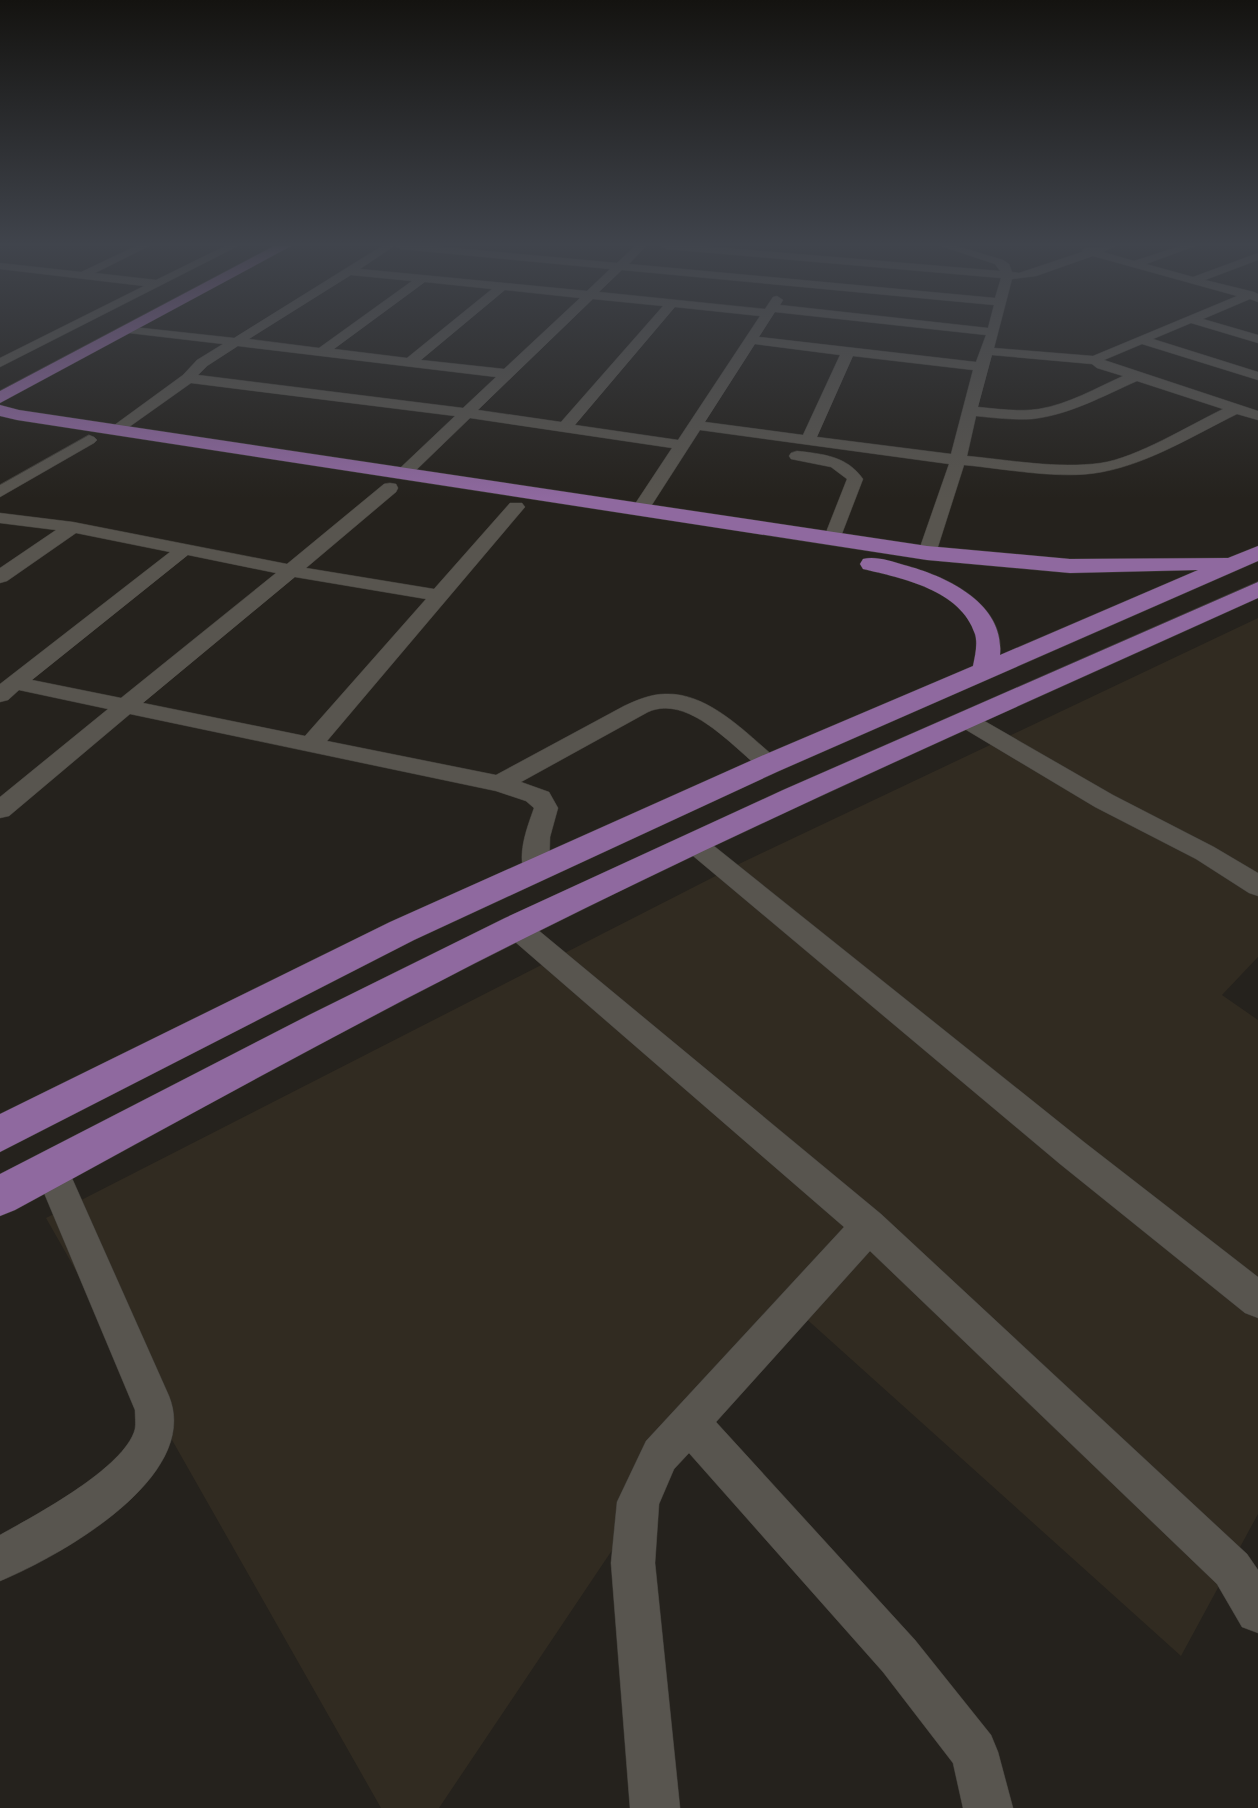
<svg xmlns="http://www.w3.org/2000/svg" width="1258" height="1808" font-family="'Noto Serif',serif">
	<rect width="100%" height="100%" fill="#25221d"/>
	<polygon fill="#312b21" points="1258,618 1258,957 1222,995 1258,1020 1258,1514 1181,1656 782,1297 439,1808 381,1808 46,1218 741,863"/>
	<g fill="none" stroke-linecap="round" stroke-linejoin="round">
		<g stroke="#3f3d38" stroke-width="1">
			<g id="minor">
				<polygon points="136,246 149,246 95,273 156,280 225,246 238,246 0,367 0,358 144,286 0,269 0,263 81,272"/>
				<path d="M382,246H394L360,269L587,291L610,269L400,249L395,246H433L617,263L635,246H646L629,264L995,298L1001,278L666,249L661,246H703L1000,271L995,264L941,246H957L1003,260L1009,264L1012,272L1019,273L1082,252L1083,249L1087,248L1115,246L1103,252L1134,261L1180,246H1195L1146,264L1193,277L1258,253V260L1205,280L1254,292L1258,294V302L1250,299L1203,319L1258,335V343L1191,323L1153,339L1258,372V380L1142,344L1104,360L1258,411V420L1237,414C1194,435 1150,463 1102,472C1061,480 1007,469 964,465L936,553L933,557H921L918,553L949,464L700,430L646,514H634L631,510L672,448L470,418L410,476H398L396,473L398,470L455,416L191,383L122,432L117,434L109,429L183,375L197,360L223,344L129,333L124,332L123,329L124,326L234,338ZM1093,256L1237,296L1093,356L994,348L1012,279L1036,276ZM622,270L994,305L988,328L780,305L783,300L777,296L773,297L765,309L599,292ZM351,275L412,281L319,348L249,339ZM425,282L492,289L407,358L334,349ZM505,290L580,298L504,369L421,360ZM593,299L663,306L561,422L478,410ZM675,307L760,316L678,440L575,425ZM775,312L986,335L976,362L759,337ZM755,344L840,355L803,435L705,422ZM238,346L496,377L463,408L198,375L207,366ZM992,355L1092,364L1097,368L1123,376C1096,388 1069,404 1039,409C1019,412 998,409 978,407ZM853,356L973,370L951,454L817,437ZM1137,381L1223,409C1190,425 1136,458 1101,463C1057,469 1010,460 967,456L976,416C994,418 1013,420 1032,419C1069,415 1103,396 1137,381Z"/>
				<polygon points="89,435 94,437 97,440 94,443 0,497 0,485"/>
				<path d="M797,451C823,454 847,456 863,479L838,544H826L823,540L847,479L831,467L791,459L789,456L791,453Z"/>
				<path d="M390,483L396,484L398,488L396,492L306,568L434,589L510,503H522L525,507L327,741L496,775L624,706C637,700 651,694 665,694C708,692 746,733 777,759L781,764L777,769L769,772L761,769C732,746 688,694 648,712L521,782L549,792L558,808L550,837L549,871L545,878L536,880L527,878C515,858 527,828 534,808L526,801L496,791L130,714L9,816L0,818V797L108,709L19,690L8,700L0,702V684L170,552L76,533L7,581L0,583V568L56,530L0,523V513L73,522L287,564L384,484ZM188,555L276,573L121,698L32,680ZM295,577L426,599L305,736L143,703Z"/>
				<polygon points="966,713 974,715 1113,795 1214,847 1258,873 1258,896 1249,893 1196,859 1095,807 958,725 955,720 958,715"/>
				<polygon points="695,835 704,838 1084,1142 1258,1277 1258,1318 1245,1313 1060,1164 686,850 682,844 686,838"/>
				<polygon points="516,917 526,920 881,1214 1247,1554 1258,1570 1258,1633 1242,1627 1217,1584 870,1251 716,1422 915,1640 991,1735 998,1752 1013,1808 963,1808 953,1763 883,1672 689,1453 674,1469 659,1504 655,1563 680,1808 630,1808 611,1563 617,1502 646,1441 844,1227 506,934 502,927 506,920"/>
				<path d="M51,1153L63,1158L169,1396C202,1477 60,1556 0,1581V1535C34,1516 125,1468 135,1429C136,1423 135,1416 135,1410L34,1169L39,1158Z"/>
			</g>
		</g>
		<g stroke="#3f3d38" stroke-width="1">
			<g id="major">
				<polygon points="274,246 291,246 0,403 0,391"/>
				<path d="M0,405L19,410L927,546L1070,559L1228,558L1258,546V561L779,771L414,940L0,1152V1114L390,922L759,757L973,666C975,656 978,644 975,634C961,590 902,578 863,569L860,564L863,559C876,556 890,561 904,565C946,576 1005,603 1000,655L1198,570L1070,573L927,560L17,420L0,416Z"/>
				<path d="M1258,582V598C1013,709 766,817 525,938C353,1024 184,1118 15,1210L0,1216V1174L309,1015L505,918L783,790Z"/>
			</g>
		</g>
		<use href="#minor" fill="#58554f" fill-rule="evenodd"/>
		<use href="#major" fill="#8f699f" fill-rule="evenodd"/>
	</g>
	<linearGradient id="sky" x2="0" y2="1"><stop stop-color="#141310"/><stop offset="0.49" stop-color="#40444c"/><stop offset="1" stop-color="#40444c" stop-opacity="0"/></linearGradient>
	<rect width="1258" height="499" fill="url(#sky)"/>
</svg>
